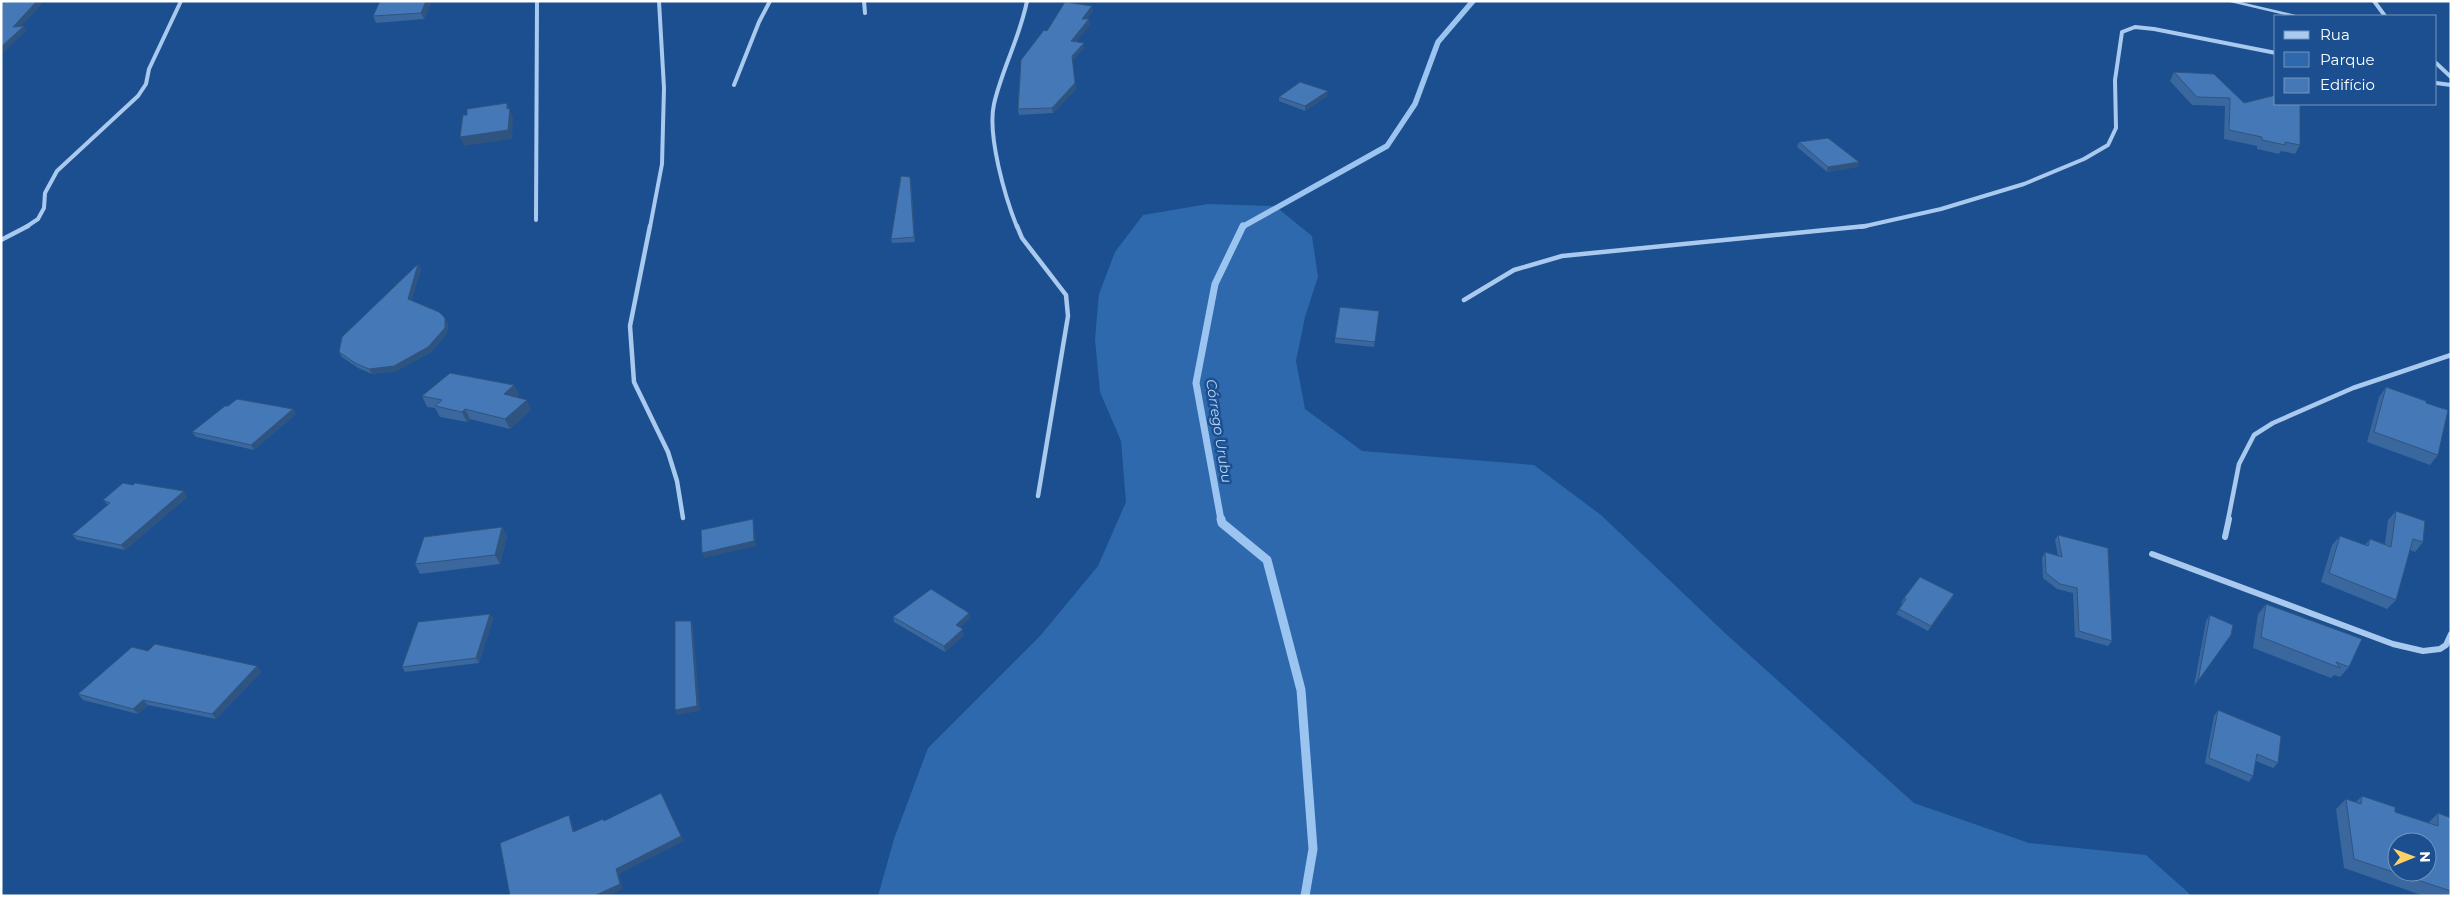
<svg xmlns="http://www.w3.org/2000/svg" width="2452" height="897" font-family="Montserrat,sans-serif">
	<rect width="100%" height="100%" fill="#1b4f8f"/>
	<polygon fill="#2e69ad" points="1208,204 1275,206 1312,236 1318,277 1305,317 1296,361 1305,409 1362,451 1534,465 1601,515 1726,634 1914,803 2029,843 2146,855 2192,896 878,896 894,839 928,748 1040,636 1098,566 1126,502 1121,441 1100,392 1095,339 1099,294 1115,252 1143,215"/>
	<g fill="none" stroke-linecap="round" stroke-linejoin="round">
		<polyline stroke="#9cc4f0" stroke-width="5.5" points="1242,227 1387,146 1415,104 1438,42 1473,1"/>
		<polyline stroke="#9cc4f0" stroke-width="7" points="1221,520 1196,383 1215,284 1243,226"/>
		<polyline stroke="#9cc4f0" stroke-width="9" points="1221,519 1222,523 1267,560 1301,690 1313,849 1305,896"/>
		<polyline stroke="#a9c9ee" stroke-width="2.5" points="2231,1 2295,16"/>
		<g stroke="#a9c9ee" stroke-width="4">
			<polyline points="864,1 865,13"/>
			<polyline points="2374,1 2385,16"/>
			<polyline points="2436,63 2451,77"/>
			<polyline points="2436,83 2451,85"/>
			<polyline points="734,85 759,22 770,1"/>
			<polyline points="536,220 537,1"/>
			<polyline points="26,227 38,219 44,208 45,193 57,171 138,96 146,84 149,69 181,1"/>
			<polyline points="650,227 662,164 664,88 659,1"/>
			<path d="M1017,227C1005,197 987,135 994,104C1002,69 1020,37 1027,1"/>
			<polyline points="1861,227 1941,209 2024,184 2084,159 2108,145 2116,128 2115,80 2122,32 2135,27 2154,29 2276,53"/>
		</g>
		<g stroke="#a9c9ee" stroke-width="4.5">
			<polyline points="650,226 630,326 634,382 668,452 677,481 683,518"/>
			<polyline points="1017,226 1022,238 1066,295 1068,316 1038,496"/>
			<polyline points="1,240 28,226"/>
			<polyline points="1464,300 1514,270 1562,256 1866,226"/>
			<polyline points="2228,520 2239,464 2254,435 2273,423 2353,388 2451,355"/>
		</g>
		<g stroke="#a9c9ee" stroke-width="6">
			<polyline points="2225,537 2229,519"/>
			<polyline points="2152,554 2393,644 2423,651 2440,649 2446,645 2451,634"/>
		</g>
	</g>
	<g fill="#3a679d">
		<polygon points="380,1 432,1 424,19 376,23 373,16"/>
		<polygon points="1093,11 1086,19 1090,25 1076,41 1084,48 1072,61 1076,89 1053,113 1019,115 1018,109 1047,31"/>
		<polygon points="2174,72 2244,103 2300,145 2295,154 2281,151 2279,154 2257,149 2257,146 2224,139 2225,106 2192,105 2170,81"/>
		<polygon points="1327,96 1305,111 1279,101 1279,97"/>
		<polygon points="1799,142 1859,162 1857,167 1827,172 1797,147"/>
		<polygon points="911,182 915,242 892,243 891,239"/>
		<polygon points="418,264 421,269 411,301 448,323 447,333 431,352 396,371 372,374 358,368 342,357 339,352"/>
		<polygon points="1379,311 1374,347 1335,343 1335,338"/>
		<polygon points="514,385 519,395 516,397 531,410 510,429 470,419 467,422 440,417 435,408 427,407 422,396"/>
		<polygon points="2386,387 2426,403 2438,455 2430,465 2367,442 2379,397"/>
		<polygon points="228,406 293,409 296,414 254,450 196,437 192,432"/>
		<polygon points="133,485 187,497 125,550 77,540 72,535 108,505 103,500"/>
		<polygon points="2396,511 2423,542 2415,552 2410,550 2396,600 2387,609 2321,582 2332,545 2340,536 2365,545 2370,539 2385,544 2388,520"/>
		<polygon points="502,527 507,536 500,564 420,574 415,564"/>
		<polygon points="2058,535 2112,641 2108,646 2075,637 2073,593 2057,589 2043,578 2042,558 2045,552 2058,556 2055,540"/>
		<polygon points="1904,598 1952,599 1928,631 1896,614 1903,604 1901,603"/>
		<polygon points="2266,604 2349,667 2340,677 2334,675 2331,678 2253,648 2258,614"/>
		<polygon points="969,613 970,618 960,627 964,635 945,652 894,622 893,617"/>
		<polygon points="490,614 493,619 479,663 405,672 402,667"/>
		<polygon points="2210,615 2231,635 2194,686 2206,621"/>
		<polygon points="148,651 257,666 261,672 216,719 148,705 138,714 83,700 78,694"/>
		<polygon points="2218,710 2278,763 2273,768 2256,761 2253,776 2249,782 2205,763 2214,716"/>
		<polygon points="2362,796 2395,812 2428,823 2438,813 2451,818 2451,896 2424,896 2344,868 2336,809 2346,799 2356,802"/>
	</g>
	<g fill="#305480">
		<polygon points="37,1 45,1 16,32 13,27"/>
		<polygon points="426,1 432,1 424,19 421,13"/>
		<polygon points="1092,6 1093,11 1082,25 1082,19"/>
		<polygon points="1089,19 1090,25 1072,46 1071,41"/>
		<polygon points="24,26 27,30 1,55 1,47"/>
		<polygon points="1084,43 1084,48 1072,61 1072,56"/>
		<polygon points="1075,83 1076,89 1053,113 1052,108"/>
		<polygon points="1328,91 1327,96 1305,111 1305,106"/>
		<polygon points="507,103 513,118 512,139 464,146 460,137 507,109"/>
		<polygon points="1859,162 1857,167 1827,172 1828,167"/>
		<polygon points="910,177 911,182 915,242 914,237"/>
		<polygon points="418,264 421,269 410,304 408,299"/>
		<polygon points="445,318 448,323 447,333 431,352 396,371 372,374 369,369"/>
		<polygon points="514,385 519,395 509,404 504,394"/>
		<polygon points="527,400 531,410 510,429 505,419"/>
		<polygon points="293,409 296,414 254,450 251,445"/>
		<polygon points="465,409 470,419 467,422 462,412"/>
		<polygon points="184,491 187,497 125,550 121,545"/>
		<polygon points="753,519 754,524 756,546 704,558 702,553"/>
		<polygon points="502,527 507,536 500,564 495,555"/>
		<polygon points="1954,594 1952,599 1928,631 1931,626"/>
		<polygon points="969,613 970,618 957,630 956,625"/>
		<polygon points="490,614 493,619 479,663 476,658"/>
		<polygon points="691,621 693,626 700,711 677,715 675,710"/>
		<polygon points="963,629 964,635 945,652 944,646"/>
		<polygon points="257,666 261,672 216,719 212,714"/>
		<polygon points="143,700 148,705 138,714 133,709"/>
		<polygon points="661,793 684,841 619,874 623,889 608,896 594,896"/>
		<polygon points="569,815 571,820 576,837 573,832"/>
	</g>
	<g fill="#4478b7" stroke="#305480" fill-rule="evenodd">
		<polygon points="3,1 37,1 13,27 24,26 1,47 1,2"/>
		<polygon points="380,1 426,1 421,13 373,16"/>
		<polygon points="1065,2 1092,6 1082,19 1089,19 1071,41 1084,43 1072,56 1075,83 1052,108 1018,109 1021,60 1044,30 1047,31"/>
		<polygon points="2174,72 2214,74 2244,103 2276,95 2276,104 2300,104 2300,145 2285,142 2285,145 2262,140 2262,137 2229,130 2230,98 2197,97"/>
		<polygon points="1300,82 1328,91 1305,106 1279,97"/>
		<polygon points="507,103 507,109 510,108 508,130 460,137 463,115 467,115 467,109"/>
		<polygon points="1828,138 1859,162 1828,167 1799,142"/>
		<polygon points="901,176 910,177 914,237 891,239"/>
		<polygon points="418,264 408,299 439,312 445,318 445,328 428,347 394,366 369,369 355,363 339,352 342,337"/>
		<polygon points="1340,307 1379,311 1375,342 1335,338"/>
		<polygon points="450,373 514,385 504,394 527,400 505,419 465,409 462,412 435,406 442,400 422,396"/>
		<polygon points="2386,387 2426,401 2426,403 2448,410 2438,455 2374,432"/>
		<polygon points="237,399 293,409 251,445 192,432 225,406 228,406"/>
		<polygon points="123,483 133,485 135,483 184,491 121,545 72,535 110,503 103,500"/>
		<polygon points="2396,511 2425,521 2423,542 2413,539 2396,600 2329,573 2340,536 2368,546 2370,539 2391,547"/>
		<polygon points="753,519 754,541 702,553 701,530"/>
		<polygon points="502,527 495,555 415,564 424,537"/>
		<polygon points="2058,535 2108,548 2112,641 2079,631 2077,588 2060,584 2046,573 2045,552 2062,557"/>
		<polygon points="1920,577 1954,594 1931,626 1899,609 1906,599 1904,598"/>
		<polygon points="931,589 969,613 956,625 963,629 944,646 893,617"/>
		<polygon points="2266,604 2362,639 2349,667 2336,662 2340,668 2261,637"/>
		<polygon points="490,614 476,658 402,667 418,622"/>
		<polygon points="2210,615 2233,625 2231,635 2198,681"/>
		<polygon points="675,621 691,621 697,706 675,710"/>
		<polygon points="155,644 257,666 212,714 143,700 133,709 78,694 132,647 148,651"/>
		<polygon points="2218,710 2281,736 2278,763 2257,754 2253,776 2209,758"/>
		<polygon points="661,793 681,836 616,869 620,884 594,896 510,896 500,843 569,815 573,832 603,819 604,821"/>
		<path d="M2362,796L2395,807V812L2438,826V813L2451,818V891L2354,859L2346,799L2361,804ZM2397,842H2427V872H2397Z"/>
	</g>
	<g text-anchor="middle" stroke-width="5" stroke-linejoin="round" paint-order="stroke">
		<g font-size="14" font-style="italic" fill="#b5d3f5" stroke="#1b4f8f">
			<text transform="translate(1219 431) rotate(81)" y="5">Córrego Urubu</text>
		</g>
	</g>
	<rect width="2452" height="897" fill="none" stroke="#ffffff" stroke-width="5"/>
	<rect x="2274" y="15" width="162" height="90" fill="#1b4f8f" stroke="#7695bc"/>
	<rect x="2284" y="31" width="25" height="8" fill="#a9c9ee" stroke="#7695bc"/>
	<text x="2320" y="40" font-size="15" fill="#ffffff">Rua</text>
	<rect x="2284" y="52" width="25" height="15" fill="#2e69ad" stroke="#7695bc"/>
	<text x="2320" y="65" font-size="15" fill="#ffffff">Parque</text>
	<rect x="2284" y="78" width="25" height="15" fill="#4478b7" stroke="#7695bc"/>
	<text x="2320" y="90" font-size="15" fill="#ffffff">Edifício</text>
	<g transform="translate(2412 857) rotate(89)"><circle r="24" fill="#1b4f8f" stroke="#7695bc"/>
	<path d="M0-4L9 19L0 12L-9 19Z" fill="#ffd166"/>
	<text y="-8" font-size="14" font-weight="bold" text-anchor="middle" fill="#ffffff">N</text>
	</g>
</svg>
